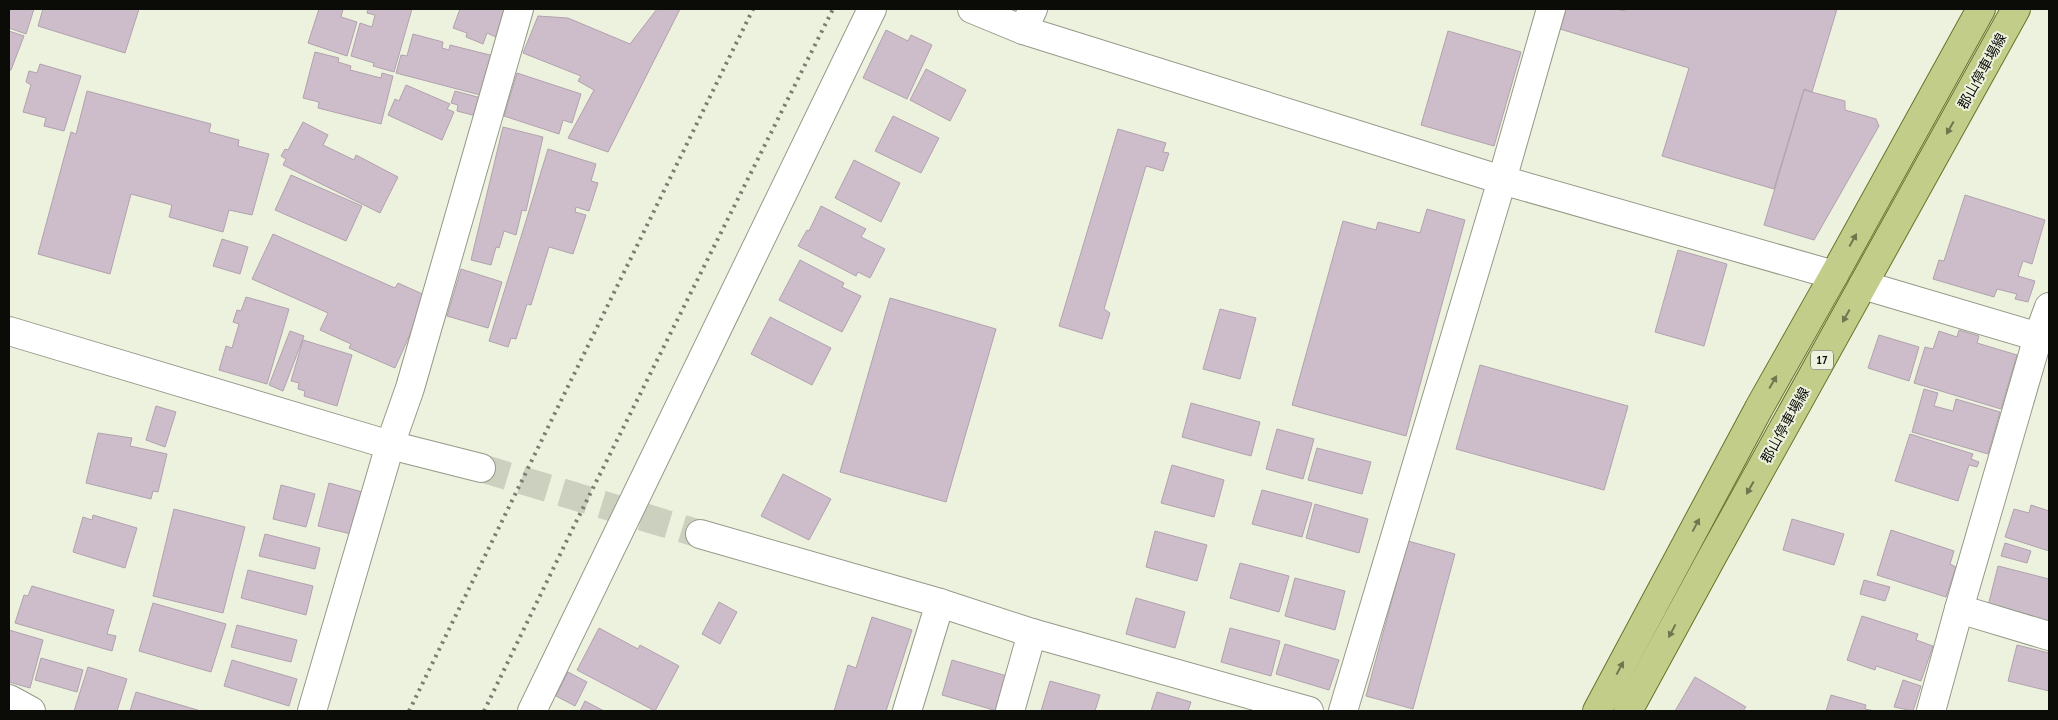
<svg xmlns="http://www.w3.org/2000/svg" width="2058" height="720" font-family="'PT Sans Narrow','Noto Sans JP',sans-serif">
	<rect width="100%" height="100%" fill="#edf2df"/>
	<g fill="#cdbdca" stroke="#b1a2ae">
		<polygon points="9,9 34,9 26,34 9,28"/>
		<polygon points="43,9 139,9 125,53 38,26"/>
		<polygon points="319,9 343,9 341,17 357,22 347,56 308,43"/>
		<polygon points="368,9 412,9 394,72 373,66 374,63 351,56 360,23 372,27 375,15 367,13"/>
		<polygon points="460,9 501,9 507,11 496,37 487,33 483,44 466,37 467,33 453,28"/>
		<polygon points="657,9 680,9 608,152 568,138 594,90 578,81 581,76 523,53 538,16 568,18 630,44"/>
		<polygon points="1566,9 1616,9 1625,11 1626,9 1837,9 1812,92 1804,89 1774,189 1662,156 1689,68 1560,29"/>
		<polygon points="886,30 908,41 911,35 932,45 907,99 863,78"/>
		<polygon points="9,31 24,36 11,70 9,70"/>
		<polygon points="1448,31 1521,52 1494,146 1421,125"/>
		<polygon points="413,34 443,42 442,48 449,50 450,45 494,56 484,96 396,73 401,55 407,56"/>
		<polygon points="315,52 339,58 338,62 351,66 350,70 381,78 382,73 393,76 381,124 318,108 319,102 303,98"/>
		<polygon points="40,64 81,76 64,131 44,126 46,118 23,112 31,85 26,82 29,71 37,73"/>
		<polygon points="926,69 966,90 950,121 910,100"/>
		<polygon points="517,73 581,94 572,123 563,120 559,134 504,116"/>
		<polygon points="406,85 450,104 447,109 454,112 442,140 388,115 395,99 399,101"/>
		<polygon points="1804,90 1845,101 1845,110 1876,119 1879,126 1814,240 1764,225"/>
		<polygon points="87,91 211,124 209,132 239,140 238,146 269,154 252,215 229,210 223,232 169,217 172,205 131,194 110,274 38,254 71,132 76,134"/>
		<polygon points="455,91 485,99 480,117 457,111 458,105 451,103"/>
		<polygon points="893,116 939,138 921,173 875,151"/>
		<polygon points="303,122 328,135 323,145 354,160 356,155 398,177 380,213 283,165 286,159 281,156 285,149 288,150"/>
		<polygon points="503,127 543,137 526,211 522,210 516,235 504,231 499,248 496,247 491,265 471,260"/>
		<polygon points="1118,129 1166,143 1163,152 1169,153 1163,171 1146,166 1104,309 1110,313 1102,339 1059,326"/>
		<polygon points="548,149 596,164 591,181 598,183 589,211 576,207 575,212 586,215 573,254 549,247 531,305 527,304 516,339 511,338 508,347 489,341"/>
		<polygon points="854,160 900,183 881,222 835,198"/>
		<polygon points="291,175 362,206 346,241 275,210"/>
		<polygon points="1965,195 2045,220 2032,264 2023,261 2018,276 2035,281 2028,302 2015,299 2017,294 1997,289 1994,297 1933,279 1939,260 1944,261"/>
		<polygon points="821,206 866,229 861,237 885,249 870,278 858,272 856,276 798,246 807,230 809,231"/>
		<polygon points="1427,209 1465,220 1406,436 1292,405 1343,221 1376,230 1378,222 1420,233"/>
		<polygon points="273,234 395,288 398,283 427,296 395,368 349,348 351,344 320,330 328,313 252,279"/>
		<polygon points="222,239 248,247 240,274 213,266"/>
		<polygon points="1678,250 1727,264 1704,346 1655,332"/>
		<polygon points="800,260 844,283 842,287 861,296 842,332 779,300"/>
		<polygon points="461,269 502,282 488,328 447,316"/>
		<polygon points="246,297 289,309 267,384 219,370 226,346 232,348 239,324 233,322 237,310 241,311"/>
		<polygon points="890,298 996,329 946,502 840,472"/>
		<polygon points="1220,309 1256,318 1240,379 1203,369"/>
		<polygon points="770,317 831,348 812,385 751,354"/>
		<polygon points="1959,330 1979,336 1977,343 2017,355 2001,409 1914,383 1925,347 1933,349 1939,331 1957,337"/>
		<polygon points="290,331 304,336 283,391 269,385"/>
		<polygon points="1879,335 1919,347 1909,381 1868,368"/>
		<polygon points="303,340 352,355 337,406 304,396 305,391 298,389 299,383 291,381"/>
		<polygon points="1480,365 1628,406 1604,490 1456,449"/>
		<polygon points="1924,389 1938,393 1934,406 1953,411 1956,399 2000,412 1988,454 1912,432"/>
		<polygon points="1191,403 1260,422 1251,456 1182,437"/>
		<polygon points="156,406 176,412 165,447 146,440"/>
		<polygon points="1277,429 1314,439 1303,479 1266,469"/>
		<polygon points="98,433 132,438 130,446 167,454 158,492 153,491 151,499 86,483"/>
		<polygon points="1910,434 1973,454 1971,459 1979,462 1977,467 1969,465 1958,501 1895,481"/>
		<polygon points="1317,448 1371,462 1362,494 1308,480"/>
		<polygon points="1172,465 1224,480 1214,517 1161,503"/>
		<polygon points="783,474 831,499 809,540 761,516"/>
		<polygon points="329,483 366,493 355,535 318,526"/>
		<polygon points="281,485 315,494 306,527 273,519"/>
		<polygon points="1262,490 1312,503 1302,537 1252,524"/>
		<polygon points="1315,504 1368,519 1359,553 1306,538"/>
		<polygon points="2031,505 2049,511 2049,551 2005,537 2014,509 2029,513"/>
		<polygon points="174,509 245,527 223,613 153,596"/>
		<polygon points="93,515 137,528 125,568 73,552 83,517 92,520"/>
		<polygon points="1792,519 1844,534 1834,565 1783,550"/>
		<polygon points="1891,530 1954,551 1950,564 1956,567 1946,597 1877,575"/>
		<polygon points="1155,531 1207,545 1197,581 1146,567"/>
		<polygon points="265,534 320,548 315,569 259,556"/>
		<polygon points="1408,541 1455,554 1413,709 1366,696"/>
		<polygon points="2005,543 2031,551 2027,563 2001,556"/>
		<polygon points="1240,563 1289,576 1279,612 1230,598"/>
		<polygon points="1998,566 2049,579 2049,621 1988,606"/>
		<polygon points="248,570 313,586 306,615 241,598"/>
		<polygon points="1295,578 1345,591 1335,630 1285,616"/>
		<polygon points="1864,580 1890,587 1885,601 1860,594"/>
		<polygon points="32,586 114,610 107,634 116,636 112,651 15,623 24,595 28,596"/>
		<polygon points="1136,598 1185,612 1175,648 1126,634"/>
		<polygon points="719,602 737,612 720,644 702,634"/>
		<polygon points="153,603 226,624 211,672 139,651"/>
		<polygon points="1862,616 1918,634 1916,640 1933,646 1921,681 1876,666 1875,670 1847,660"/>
		<polygon points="872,617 912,630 886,711 834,711 848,665 856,668"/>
		<polygon points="237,625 297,640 291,662 231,647"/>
		<polygon points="599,628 638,649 640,645 679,666 655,711 577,670"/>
		<polygon points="1230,628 1280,641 1271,676 1221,662"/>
		<polygon points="9,630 43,640 30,688 9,682 10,678 9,677"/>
		<polygon points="1285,644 1339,660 1329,690 1276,674"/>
		<polygon points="2017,645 2049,653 2049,691 2008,681"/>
		<polygon points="41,658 83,670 77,692 35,680"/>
		<polygon points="232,660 297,679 289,706 224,686"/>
		<polygon points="952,660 1007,676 997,711 942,695"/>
		<polygon points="88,667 127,679 117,711 74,711"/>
		<polygon points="568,672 587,682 575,706 556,696"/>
		<polygon points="1695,677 1746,707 1743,711 1675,711"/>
		<polygon points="1903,680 1921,686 1913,711 1894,707"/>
		<polygon points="1050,681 1100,695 1095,711 1041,711"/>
		<polygon points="136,692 201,711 130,711"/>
		<polygon points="1157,692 1191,702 1188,711 1151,711"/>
		<polygon points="1831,695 1866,705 1865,709 1875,711 1826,711"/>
		<polygon points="585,701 604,711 580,711"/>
	</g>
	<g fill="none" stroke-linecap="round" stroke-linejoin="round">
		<polyline stroke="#cbd0bf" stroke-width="28" stroke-dasharray="28 14" stroke-linecap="butt" points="481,468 700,534"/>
		<g stroke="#959a88" stroke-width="30">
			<g id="street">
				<polyline points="972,9 1023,30 1502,180 1834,275"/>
				<polyline points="1023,30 1033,9"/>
				<polyline points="1863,285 2049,340"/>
				<polyline points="9,331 390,445 481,468"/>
				<polyline points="700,534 940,603 1032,633 1309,711"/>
				<polyline points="1959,609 2049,636"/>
				<polyline points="9,699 31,711"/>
				<polyline points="312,711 390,445 410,388 519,9"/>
				<polyline points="532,711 872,9"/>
				<polyline points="907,711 940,603"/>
				<polyline points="1010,711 1032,633"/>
				<polyline points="1343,711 1502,180 1551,9"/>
				<polyline points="1931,711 1959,609 2038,337 2049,307"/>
			</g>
		</g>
		<g stroke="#677329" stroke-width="30">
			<g id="primary">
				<polyline points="1597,711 1759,408 1834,275 1981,9"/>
				<polyline points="1628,711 1712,557 2016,9"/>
			</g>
		</g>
		<use href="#street" stroke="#fff" stroke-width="28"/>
		<use href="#primary" stroke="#c2cd8a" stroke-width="28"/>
		<g stroke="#7a7d72" stroke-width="4" stroke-dasharray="2.5 5" stroke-linecap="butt">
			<polyline points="409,711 753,9"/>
			<polyline points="484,711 569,536 833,9"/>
		</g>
	</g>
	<defs><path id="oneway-solid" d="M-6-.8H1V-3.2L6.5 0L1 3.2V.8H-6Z" transform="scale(1.25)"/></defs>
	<g fill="#70764f">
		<use href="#oneway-solid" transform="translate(1950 128) rotate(119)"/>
		<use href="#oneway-solid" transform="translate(1853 240) rotate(-61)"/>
		<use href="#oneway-solid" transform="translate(1846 316) rotate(119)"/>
		<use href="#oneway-solid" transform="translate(1773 382) rotate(-60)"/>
		<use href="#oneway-solid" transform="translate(1750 488) rotate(119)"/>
		<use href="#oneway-solid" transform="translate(1696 525) rotate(-62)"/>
		<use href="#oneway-solid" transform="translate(1672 631) rotate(118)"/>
		<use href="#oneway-solid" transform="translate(1620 668) rotate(-62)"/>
	</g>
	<g text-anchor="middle" stroke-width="4" stroke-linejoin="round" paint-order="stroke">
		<rect fill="#edf2df" stroke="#4f5148" stroke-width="1" x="1811" y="350.5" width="22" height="19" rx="4"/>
		<g font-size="12" font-weight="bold" fill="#0b0c07">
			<text x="1822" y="364">17</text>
		</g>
		<g font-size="14" fill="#0b0c07" stroke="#edf2df">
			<text transform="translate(1982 71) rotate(-61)" y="5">郡山停車場線</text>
			<text transform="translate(1785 425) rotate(-61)" y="5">郡山停車場線</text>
		</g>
	</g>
	<rect width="2058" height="720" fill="none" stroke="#0b0c07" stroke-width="20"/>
</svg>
